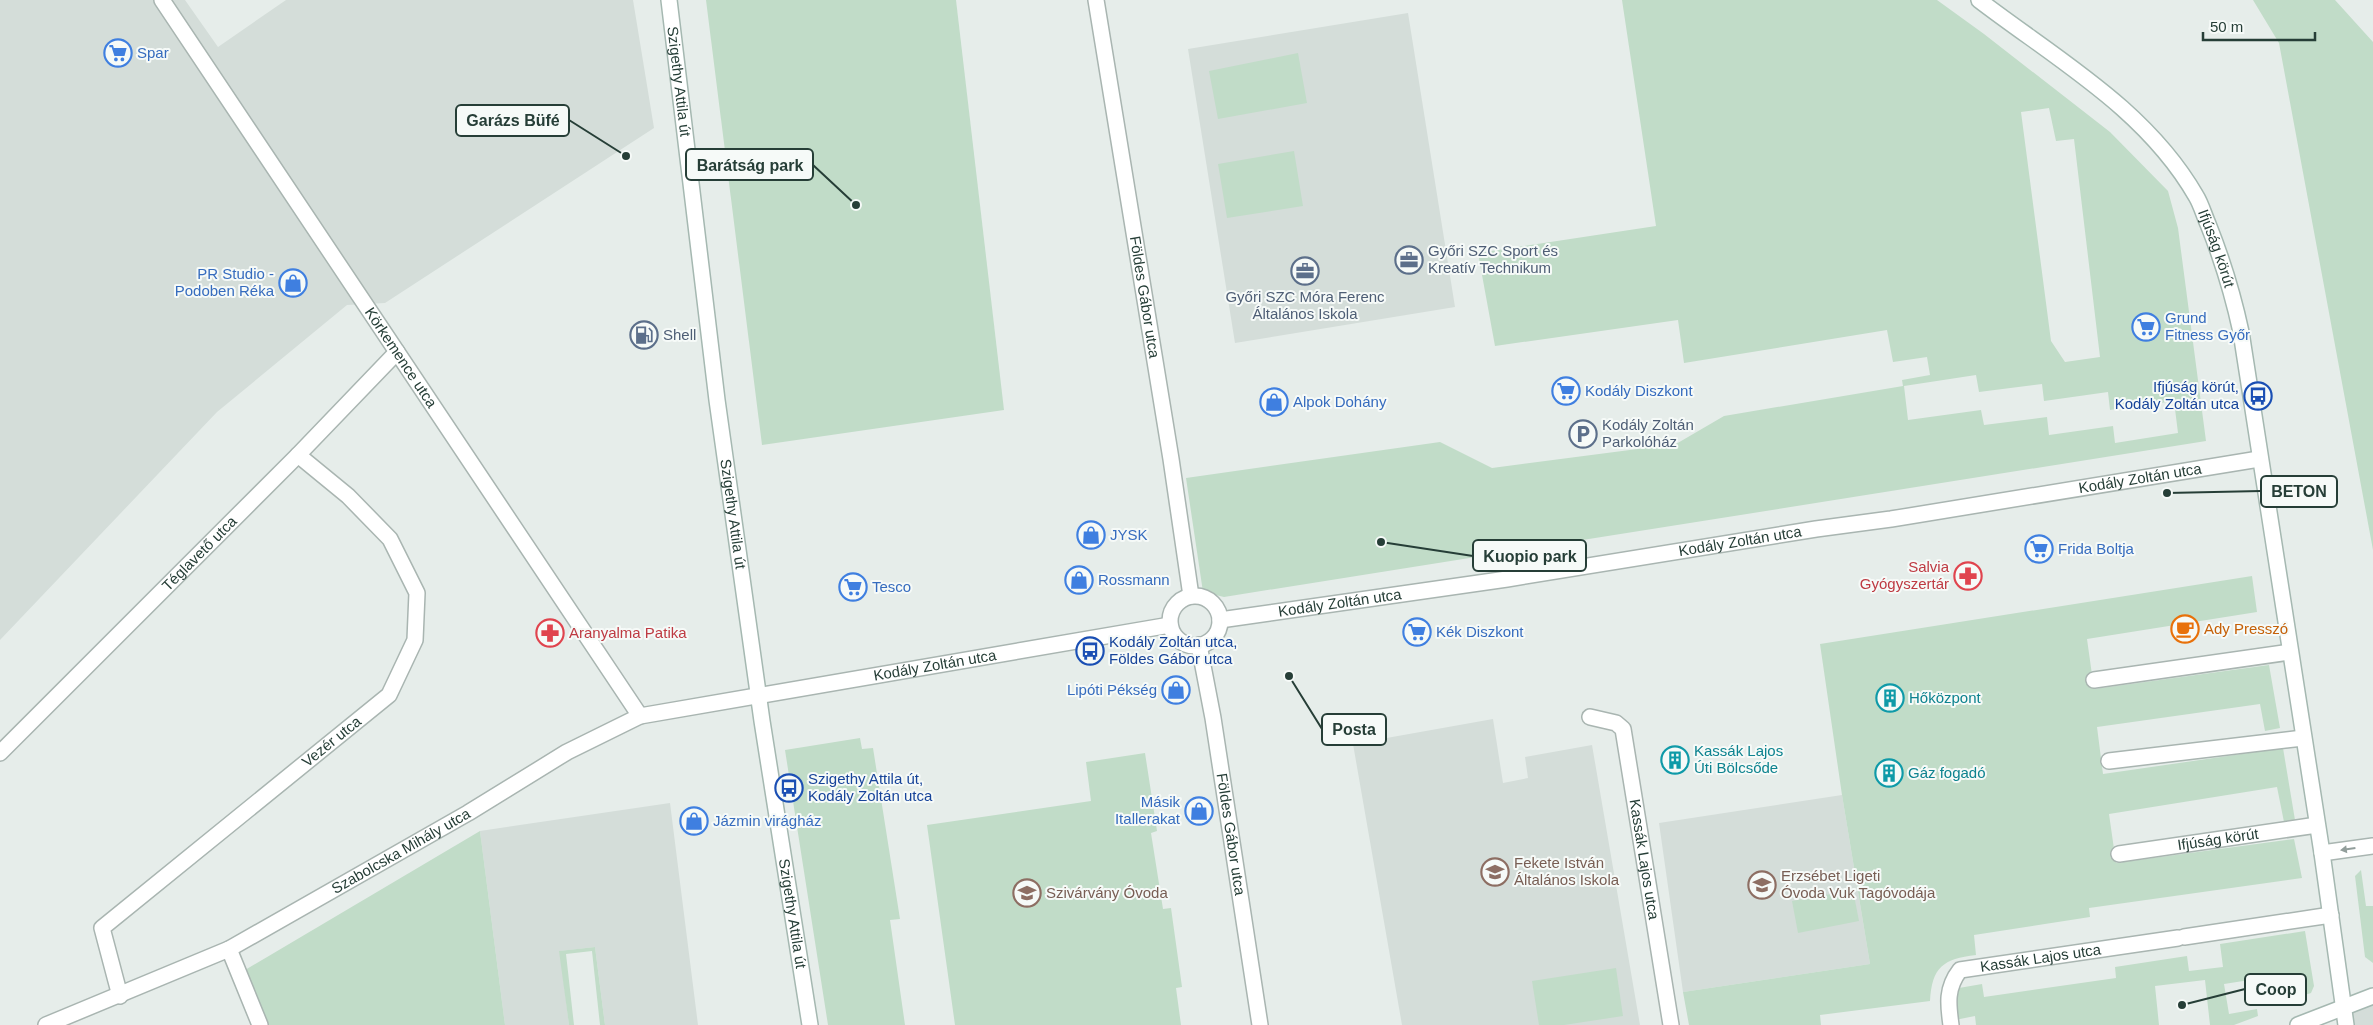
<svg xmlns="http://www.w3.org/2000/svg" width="2373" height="1025" viewBox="0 0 2373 1025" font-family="Arial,sans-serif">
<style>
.built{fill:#d4ddd9}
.green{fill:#c1dcc8;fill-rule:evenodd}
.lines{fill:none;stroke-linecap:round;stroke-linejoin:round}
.street-casing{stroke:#a9b5b1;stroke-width:18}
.secondary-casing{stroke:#a5b8b1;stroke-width:18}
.street{stroke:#fff;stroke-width:15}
.secondary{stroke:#fff;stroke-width:15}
.oneway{fill:#929e9b}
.labels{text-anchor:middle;stroke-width:4;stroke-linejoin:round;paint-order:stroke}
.shop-label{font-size:15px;fill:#366cbe;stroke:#f6faf8;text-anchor:start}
.street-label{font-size:15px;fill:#263e37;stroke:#f6faf8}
.service-label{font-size:15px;fill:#4e5e75;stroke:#f6faf8;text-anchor:start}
.transit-label{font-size:15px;fill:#164399;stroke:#f6faf8;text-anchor:start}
.health-label{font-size:15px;fill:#be3a42;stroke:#f6faf8;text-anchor:end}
.food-label{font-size:15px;fill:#c56008;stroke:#f6faf8;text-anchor:start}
.culture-label{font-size:15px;fill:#0d838f;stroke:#f6faf8;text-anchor:start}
.education-label{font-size:15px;fill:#785e54;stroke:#f6faf8;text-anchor:start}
.leader{fill:none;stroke:#263e37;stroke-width:2}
.callout-dot{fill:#263e37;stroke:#f6faf8;stroke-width:2}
.callout{fill:#f6faf8;stroke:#263e37;stroke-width:2}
.callout-label{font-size:16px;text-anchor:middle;font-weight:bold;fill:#263e37}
</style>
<rect width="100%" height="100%" fill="#e6edea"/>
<g class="built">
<polygon points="0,0 185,0 218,47 286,0 633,0 654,128 385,303 347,305 217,412 0,640"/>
<polygon points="1408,13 1455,307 1235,343 1188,49"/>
<polygon points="1493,719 1503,783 1528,778 1525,757 1592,745 1640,1025 1402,1025 1353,744"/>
<polygon points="1842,795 1870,964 1683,992 1659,823"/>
<polygon points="670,803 698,1025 605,1025 595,947 560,951 569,1025 505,1025 480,831"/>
<polygon points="2373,996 2373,1025 2346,1025 2343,1008"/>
</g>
<g class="green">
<polygon points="706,0 956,0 1004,410 762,445"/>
<path d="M1622,0h315l47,34 126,98 58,59 10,37 28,213 -982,156 -21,-5 -17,-114 254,-36 52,26 184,-24 48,-28 179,-30 -1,-6 28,-5 -3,-18 -34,5 -6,-32 -203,33 -6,-43 -183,26 -17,-93 178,-27zM2049,108l7,33 18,-2 26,218 -35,5 -14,-21 -30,-229zM1976,375l3,17 63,-8 2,17 64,-9 2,18 64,-9 4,32 -63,10 -2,-17 -64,9 -2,-18 -63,8 -3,-15 -73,10 -4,-34z"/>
<polygon points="2253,0 2335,0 2373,42 2373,550 2279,43"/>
<polygon points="1298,53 1307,103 1218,119 1209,71"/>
<polygon points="1294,151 1303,206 1227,218 1218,164"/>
<path d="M2252,576l5,36 -170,27 7,50 175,-24 11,63 -15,3 -5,-27 -163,23 6,47 180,-26 12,72 -11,2 -7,-35 -168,27 7,49 178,-24 8,39 -213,30 1,9 -116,18 2,20c-33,4 -44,12 -46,46l-110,14 1,10h-132l-6,-33 187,-28 -28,-169 -22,-151z"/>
<polygon points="860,738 862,749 873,748 900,919 890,920 905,1025 828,1025 785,750"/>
<polygon points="1145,753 1157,831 1151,833 1163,909 1171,908 1182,987 1176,988 1181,1025 955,1025 927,825 1091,801 1086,762"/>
<polygon points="480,831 505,1025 267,1025 245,970"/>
<polygon points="2361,870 2366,906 2373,906 2373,963 2365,957 2355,876"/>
<polygon points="1853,890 1859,921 1798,933 1792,901"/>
<polygon points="2305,931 2314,986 2311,993 2298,997 2294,973 2224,984 2229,1014 2257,1009 2258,1016 2234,1025 2210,1025 2205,980 2155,986 2159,1025 1976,1025 1975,1016 1955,1020 1954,1004 1959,988 1982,984 1984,997 2116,978 2115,967 2187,956 2189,971 2223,967 2220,944"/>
<polygon points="595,947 605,1025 600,1025 592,951 566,954 574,1025 569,1025 559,951"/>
<polygon points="1616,968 1623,1016 1564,1025 1539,1025 1532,981"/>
</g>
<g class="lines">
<g class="street-casing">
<g id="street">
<path id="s1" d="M162,0l478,716"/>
<path id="s2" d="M1096,0l75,459 20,137"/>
<circle cx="1195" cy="621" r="25"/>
<path id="s3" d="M1220,620l287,-41 309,-50 75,-10 368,-60"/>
<path id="s4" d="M1199,645l14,73 47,307"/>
<polyline points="2094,680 2290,652"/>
<path id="s5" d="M1590,717l26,6 7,6 48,296"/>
<path id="s6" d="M0,753l298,-298 99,-103"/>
<polyline points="2109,761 2303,738"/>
<polyline points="2322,853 2373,846"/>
<path id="s7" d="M2119,854l198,-29"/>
<polyline points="2184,937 2331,915"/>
<polyline points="229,949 260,1025"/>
<path id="s8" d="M120,996l-18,-68 287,-233 26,-55 2,-47 -27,-54 -42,-43 -50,-41"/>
<path id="s9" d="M46,1025l183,-76 239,-136 99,-61 73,-36 530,-91"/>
<path id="s10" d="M1951,1025c-3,-21 -5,-37 9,-55l218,-32"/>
</g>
</g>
<g class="secondary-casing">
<g id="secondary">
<path id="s11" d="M669,0l48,400 45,321 48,304"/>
<path id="s12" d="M1979,0c77,59 167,109 217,196 5,8 8,19 12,28 14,35 25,71 33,108l81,521 24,172"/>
<polyline points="2298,1025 2373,996"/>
</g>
</g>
<use href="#street" class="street"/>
<use href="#secondary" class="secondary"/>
</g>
<defs><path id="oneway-solid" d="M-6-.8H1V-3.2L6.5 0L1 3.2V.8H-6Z" transform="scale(1.25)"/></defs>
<use class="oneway" href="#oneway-solid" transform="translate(2348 849) rotate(172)"/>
<defs>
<g id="supermarket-ring" transform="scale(1.4375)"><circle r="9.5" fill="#f6faf8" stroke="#3f7fe0" stroke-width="1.5"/><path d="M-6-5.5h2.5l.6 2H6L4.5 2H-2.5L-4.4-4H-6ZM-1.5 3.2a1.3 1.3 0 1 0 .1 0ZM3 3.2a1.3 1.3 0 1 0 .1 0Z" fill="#3f7fe0"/></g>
<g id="office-ring" transform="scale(1.4375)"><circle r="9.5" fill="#f6faf8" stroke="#5c6f8a" stroke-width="1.5"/><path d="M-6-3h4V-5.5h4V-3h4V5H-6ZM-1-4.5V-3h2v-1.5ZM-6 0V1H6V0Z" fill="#5c6f8a"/></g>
<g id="shop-ring" transform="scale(1.4375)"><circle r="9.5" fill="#f6faf8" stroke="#3f7fe0" stroke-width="1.5"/><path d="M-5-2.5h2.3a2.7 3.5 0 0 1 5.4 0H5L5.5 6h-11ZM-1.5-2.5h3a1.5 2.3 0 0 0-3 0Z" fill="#3f7fe0"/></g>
<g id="fuel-ring" transform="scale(1.4375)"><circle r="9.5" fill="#f6faf8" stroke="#5c6f8a" stroke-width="1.5"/><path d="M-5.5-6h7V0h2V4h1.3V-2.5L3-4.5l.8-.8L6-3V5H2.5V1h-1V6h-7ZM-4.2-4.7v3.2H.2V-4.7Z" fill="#5c6f8a"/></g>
<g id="bus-ring" transform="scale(1.4375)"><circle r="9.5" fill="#f6faf8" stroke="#1a4fb4" stroke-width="1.5"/><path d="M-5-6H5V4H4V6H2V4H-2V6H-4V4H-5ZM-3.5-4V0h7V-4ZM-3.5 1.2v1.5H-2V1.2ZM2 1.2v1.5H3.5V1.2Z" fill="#1a4fb4"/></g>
<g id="parking-ring" transform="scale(1.4375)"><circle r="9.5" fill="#f6faf8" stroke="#5c6f8a" stroke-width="1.5"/><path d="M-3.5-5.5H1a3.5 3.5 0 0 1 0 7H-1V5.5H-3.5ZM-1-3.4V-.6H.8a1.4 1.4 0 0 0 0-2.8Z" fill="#5c6f8a"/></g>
<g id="pharmacy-ring" transform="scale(1.4375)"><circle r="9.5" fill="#f6faf8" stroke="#e0444e" stroke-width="1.5"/><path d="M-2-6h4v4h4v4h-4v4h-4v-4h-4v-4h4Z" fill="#e0444e"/></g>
<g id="cafe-ring" transform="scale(1.4375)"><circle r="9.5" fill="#f6faf8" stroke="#e8710a" stroke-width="1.5"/><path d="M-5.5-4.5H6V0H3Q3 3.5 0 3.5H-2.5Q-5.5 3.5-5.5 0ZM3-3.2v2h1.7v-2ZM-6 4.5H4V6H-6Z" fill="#e8710a"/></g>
<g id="building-ring" transform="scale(1.4375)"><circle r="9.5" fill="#f6faf8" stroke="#0f9aa8" stroke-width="1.5"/><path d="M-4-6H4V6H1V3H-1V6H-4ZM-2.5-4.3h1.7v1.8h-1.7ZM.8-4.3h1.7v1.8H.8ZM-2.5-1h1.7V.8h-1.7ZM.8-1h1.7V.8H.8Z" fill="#0f9aa8"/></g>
<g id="school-ring" transform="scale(1.4375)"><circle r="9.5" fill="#f6faf8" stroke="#8d6e63" stroke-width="1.5"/><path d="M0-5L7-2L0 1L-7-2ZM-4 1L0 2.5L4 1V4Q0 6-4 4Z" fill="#8d6e63"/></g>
</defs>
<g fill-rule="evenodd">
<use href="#supermarket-ring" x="118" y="53"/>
<use href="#office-ring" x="1409" y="260"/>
<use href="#office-ring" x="1305" y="271"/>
<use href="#shop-ring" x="293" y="283"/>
<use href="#supermarket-ring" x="2146" y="327"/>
<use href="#fuel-ring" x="644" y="335"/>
<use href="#supermarket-ring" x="1566" y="391"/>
<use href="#bus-ring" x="2258" y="396"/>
<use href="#shop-ring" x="1274" y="402"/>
<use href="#parking-ring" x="1583" y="434"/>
<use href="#shop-ring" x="1091" y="535"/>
<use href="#supermarket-ring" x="2039" y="549"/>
<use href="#pharmacy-ring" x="1968" y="576"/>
<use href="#shop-ring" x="1079" y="580"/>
<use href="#supermarket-ring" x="853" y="587"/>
<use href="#cafe-ring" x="2185" y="629"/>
<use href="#supermarket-ring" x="1417" y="632"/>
<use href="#pharmacy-ring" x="550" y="633"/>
<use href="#bus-ring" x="1090" y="651"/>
<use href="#shop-ring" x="1176" y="690"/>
<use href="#building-ring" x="1890" y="698"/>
<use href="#building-ring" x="1675" y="760"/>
<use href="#building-ring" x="1889" y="773"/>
<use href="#bus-ring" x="789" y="788"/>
<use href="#shop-ring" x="1199" y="811"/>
<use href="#shop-ring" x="694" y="821"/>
<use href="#school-ring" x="1495" y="872"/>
<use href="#school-ring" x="1762" y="885"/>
<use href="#school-ring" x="1027" y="893"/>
</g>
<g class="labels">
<g class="shop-label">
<text x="137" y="58">Spar</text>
<text x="274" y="279" text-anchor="end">PR Studio -<tspan x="274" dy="17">Podoben Réka</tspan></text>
<text x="2165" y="323">Grund<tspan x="2165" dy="17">Fitness Győr</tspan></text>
<text x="1585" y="396">Kodály Diszkont</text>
<text x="1293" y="407">Alpok Dohány</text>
<text x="1110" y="540">JYSK</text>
<text x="2058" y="554">Frida Boltja</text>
<text x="1098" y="585">Rossmann</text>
<text x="872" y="592">Tesco</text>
<text x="1436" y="637">Kék Diszkont</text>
<text x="1157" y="695" text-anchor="end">Lipóti Pékség</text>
<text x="1180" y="807" text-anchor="end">Másik<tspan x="1180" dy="17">Itallerakat</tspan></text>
<text x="713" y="826">Jázmin virágház</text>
</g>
<g class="street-label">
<text dy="5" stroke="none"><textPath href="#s11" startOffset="82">Szigethy Attila út</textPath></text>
<text dy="5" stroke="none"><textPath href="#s12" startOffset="351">Ifjúság körút</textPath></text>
<text dy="5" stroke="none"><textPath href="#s2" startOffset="301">Földes Gábor utca</textPath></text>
<text dy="5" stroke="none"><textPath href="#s1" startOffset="430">Körkemence utca</textPath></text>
<text dy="5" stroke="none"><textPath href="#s3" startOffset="931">Kodály Zoltán utca</textPath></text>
<text dy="5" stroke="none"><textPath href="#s11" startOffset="518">Szigethy Attila út</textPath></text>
<text dy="5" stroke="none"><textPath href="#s3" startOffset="526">Kodály Zoltán utca</textPath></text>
<text dy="5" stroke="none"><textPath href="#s6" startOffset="282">Téglavető utca</textPath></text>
<text dy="5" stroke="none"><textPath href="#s3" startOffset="121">Kodály Zoltán utca</textPath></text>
<text dy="5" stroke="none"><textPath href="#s9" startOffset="970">Kodály Zoltán utca</textPath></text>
<text dy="5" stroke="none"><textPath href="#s8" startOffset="366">Vezér utca</textPath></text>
<text dy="5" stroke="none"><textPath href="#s4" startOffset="192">Földes Gábor utca</textPath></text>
<text dy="5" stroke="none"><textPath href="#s7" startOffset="100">Ifjúság körút</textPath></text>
<text dy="5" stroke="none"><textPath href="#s9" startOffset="396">Szabolcska Mihály utca</textPath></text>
<text dy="5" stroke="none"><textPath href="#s5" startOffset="168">Kassák Lajos utca</textPath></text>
<text dy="5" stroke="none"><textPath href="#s11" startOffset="922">Szigethy Attila út</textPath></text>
<text dy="5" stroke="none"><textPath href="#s10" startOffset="139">Kassák Lajos utca</textPath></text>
</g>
<g class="service-label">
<text x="1428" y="256">Győri SZC Sport és<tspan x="1428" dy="17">Kreatív Technikum</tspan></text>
<text x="1305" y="302" text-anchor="middle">Győri SZC Móra Ferenc<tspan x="1305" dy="17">Általános Iskola</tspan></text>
<text x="663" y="340">Shell</text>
<text x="1602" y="430">Kodály Zoltán<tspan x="1602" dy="17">Parkolóház</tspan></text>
</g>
<g class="transit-label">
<text x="2239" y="392" text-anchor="end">Ifjúság körút,<tspan x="2239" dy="17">Kodály Zoltán utca</tspan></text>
<text x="1109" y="647">Kodály Zoltán utca,<tspan x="1109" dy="17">Földes Gábor utca</tspan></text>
<text x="808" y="784">Szigethy Attila út,<tspan x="808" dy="17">Kodály Zoltán utca</tspan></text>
</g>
<g class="health-label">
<text x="1949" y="572">Salvia<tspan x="1949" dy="17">Gyógyszertár</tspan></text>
<text x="569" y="638" text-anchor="start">Aranyalma Patika</text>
</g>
<g class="food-label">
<text x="2204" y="634">Ady Presszó</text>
</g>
<g class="culture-label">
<text x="1909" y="703">Hőközpont</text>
<text x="1694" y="756">Kassák Lajos<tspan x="1694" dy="17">Úti Bölcsőde</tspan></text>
<text x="1908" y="778">Gáz fogadó</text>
</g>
<g class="education-label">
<text x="1514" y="868">Fekete István<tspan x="1514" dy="17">Általános Iskola</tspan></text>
<text x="1781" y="881">Erzsébet Ligeti<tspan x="1781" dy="17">Óvoda Vuk Tagóvodája</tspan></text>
<text x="1046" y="898">Szivárvány Óvoda</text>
</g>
</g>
<path class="leader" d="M626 156L569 120M856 205L813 165M2167 493L2261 491M1381 542L1473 556M1289 676L1322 729M2182 1005L2245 989"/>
<g class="callout-dot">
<circle cx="626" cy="156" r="5"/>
<circle cx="856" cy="205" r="5"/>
<circle cx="2167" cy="493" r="5"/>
<circle cx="1381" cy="542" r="5"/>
<circle cx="1289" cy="676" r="5"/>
<circle cx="2182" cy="1005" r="5"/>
</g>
<g class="callout">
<rect x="456" y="105" width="113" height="31" rx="5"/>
<rect x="686" y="149" width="127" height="31" rx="5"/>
<rect x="2261" y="476" width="76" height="31" rx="5"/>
<rect x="1473" y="540" width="113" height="31" rx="5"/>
<rect x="1322" y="714" width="64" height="31" rx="5"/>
<rect x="2245" y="974" width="61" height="31" rx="5"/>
</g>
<g class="callout-label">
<text x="513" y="126">Garázs Büfé</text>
<text x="750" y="171">Barátság park</text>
<text x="2299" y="497">BETON</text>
<text x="1530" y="562">Kuopio park</text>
<text x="1354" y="735">Posta</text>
<text x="2276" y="995">Coop</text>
</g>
<path d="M2203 32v8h112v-8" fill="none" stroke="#263e37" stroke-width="2.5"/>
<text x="2210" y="32" font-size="15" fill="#263e37" stroke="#f6faf8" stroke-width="4" paint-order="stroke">50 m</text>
</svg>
